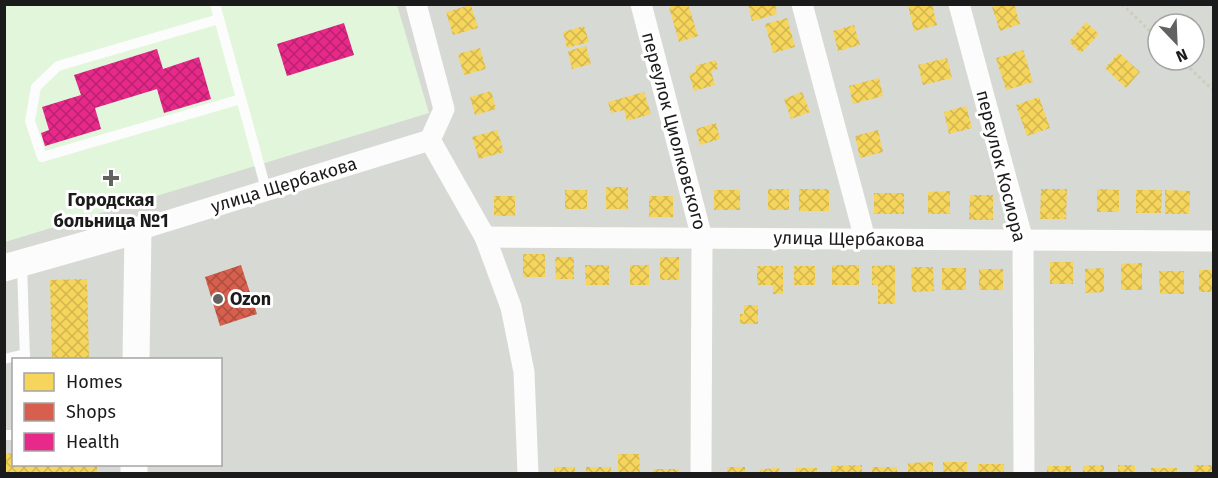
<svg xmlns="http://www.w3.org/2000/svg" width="1218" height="478" viewBox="0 0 1218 478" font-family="'Fira Sans',sans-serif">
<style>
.residential{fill:#d7d9d4;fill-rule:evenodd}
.education{fill:#e1f6db}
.homes{fill:url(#homes-cross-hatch)}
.shops{fill:url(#shops-cross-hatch)}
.health{fill:url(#health-cross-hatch)}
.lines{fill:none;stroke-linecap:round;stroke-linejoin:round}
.path{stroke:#cecdbd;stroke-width:3;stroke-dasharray:3 3;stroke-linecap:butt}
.service{stroke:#fbfcfb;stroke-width:10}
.minor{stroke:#fbfcfb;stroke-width:21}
.tertiary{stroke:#fbfcfb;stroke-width:27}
.poi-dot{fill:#626361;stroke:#fff;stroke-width:2}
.labels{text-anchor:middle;stroke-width:6;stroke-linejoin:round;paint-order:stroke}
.street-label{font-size:18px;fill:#1b1b1b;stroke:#fff}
.poi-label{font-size:18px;font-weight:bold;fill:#1b1b1b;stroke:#fff}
</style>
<defs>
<pattern id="homes-cross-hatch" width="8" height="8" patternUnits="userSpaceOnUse" patternTransform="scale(1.5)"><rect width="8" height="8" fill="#f6d55c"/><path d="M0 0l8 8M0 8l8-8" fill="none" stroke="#d2b64f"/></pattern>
<pattern id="shops-cross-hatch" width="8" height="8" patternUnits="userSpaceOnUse" patternTransform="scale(1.5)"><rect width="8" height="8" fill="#d6604d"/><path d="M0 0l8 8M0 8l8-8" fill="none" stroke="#ad4e3f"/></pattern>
<pattern id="health-cross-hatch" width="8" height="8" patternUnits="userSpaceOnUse" patternTransform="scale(1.5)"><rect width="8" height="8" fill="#e7298a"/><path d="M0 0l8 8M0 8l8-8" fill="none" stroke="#ba2270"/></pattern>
</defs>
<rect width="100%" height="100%" fill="#e6eae2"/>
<path class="residential" d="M5,5h1208v468h-1208zM1158,24h36v36h-36zM14,360h206v104h-206z"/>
<polygon class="education" points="5,5 397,5 429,113 5,242"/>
<g class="homes">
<polygon points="678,4 688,4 698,36 679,42 669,7"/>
<polygon points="748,4 775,4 777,14 752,21"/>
<polygon points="932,4 937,25 914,31 908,5"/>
<polygon points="1000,4 1014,4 1020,24 1000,31 992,7"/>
<polygon points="471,5 478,28 453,35 446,12"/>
<polygon points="787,18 795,47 773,53 765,24"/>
<polygon points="1086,22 1099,34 1081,53 1069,42"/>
<polygon points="854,25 860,45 838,51 833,31"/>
<polygon points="584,26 589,42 567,48 563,32"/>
<polygon points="586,46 591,64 572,69 568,51"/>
<polygon points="480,48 486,69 464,75 458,54"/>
<polygon points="1023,50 1033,82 1006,90 996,58"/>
<polygon points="1119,53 1140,72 1126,88 1105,68"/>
<polygon points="947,58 952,78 923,85 918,65"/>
<polygon points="716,60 718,69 711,71 715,85 694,91 689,74 696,72 695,66"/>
<polygon points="879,78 883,96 853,104 849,86"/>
<polygon points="491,91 496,109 475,115 470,97"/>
<polygon points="644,92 651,114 627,121 624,110 611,113 608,102"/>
<polygon points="802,92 810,112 791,119 784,99"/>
<polygon points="1039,97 1050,128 1027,136 1016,105"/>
<polygon points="966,106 972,128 949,134 944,112"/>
<polygon points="716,123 720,139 700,145 696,129"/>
<polygon points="497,130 504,152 479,159 472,137"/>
<polygon points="878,130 883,152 860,158 855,136"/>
<rect x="606" y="187" width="22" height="22"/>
<rect x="768" y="189" width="21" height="21"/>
<rect x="799" y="189" width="30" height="22"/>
<polygon points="1041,189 1067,189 1066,219 1040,219"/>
<polygon points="1097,189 1119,190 1119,212 1097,212"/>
<rect x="565" y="190" width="22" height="19"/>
<rect x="714" y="190" width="26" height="20"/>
<polygon points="1136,190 1162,190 1161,213 1136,213"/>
<polygon points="1165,190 1190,191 1189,214 1165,214"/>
<polygon points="950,191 950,214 928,214 928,192"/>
<rect x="874" y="193" width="30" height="21"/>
<polygon points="970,195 993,195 993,220 969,220"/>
<rect x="494" y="196" width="21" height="20"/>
<rect x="649" y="196" width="24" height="21"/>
<rect x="523" y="254" width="22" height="23"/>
<polygon points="555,257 574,257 574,279 556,279"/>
<rect x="660" y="257" width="19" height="23"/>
<rect x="1050" y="262" width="23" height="22"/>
<polygon points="1142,263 1142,290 1121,290 1121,264"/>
<polygon points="585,265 609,265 609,285 586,285"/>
<rect x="630" y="265" width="19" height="20"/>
<rect x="832" y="265" width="27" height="20"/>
<polygon points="895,265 895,304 878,304 878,285 872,285 872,266"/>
<polygon points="757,266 783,266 783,294 773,294 773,285 757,285"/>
<rect x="794" y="266" width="21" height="19"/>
<polygon points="911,267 933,267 934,291 912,292"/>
<rect x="942" y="268" width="24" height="22"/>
<polygon points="1104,268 1104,292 1085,293 1085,269"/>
<rect x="979" y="269" width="24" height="21"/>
<rect x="1199" y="270" width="15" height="22"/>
<polygon points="1159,271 1184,271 1184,294 1160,294"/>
<polygon points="87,279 89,360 52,360 50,280"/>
<polygon points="744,305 758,305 758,324 740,324 740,314 744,314"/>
<polygon points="14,453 14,464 97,464 97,474 4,474 4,454"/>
<polygon points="618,454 639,454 640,474 618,474"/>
<polygon points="933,462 933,474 908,474 908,463"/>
<rect x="943" y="462" width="24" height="12"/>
<rect x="978" y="464" width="26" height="10"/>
<polygon points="862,465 862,474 831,474 831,466"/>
<polygon points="1104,465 1104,474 1083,474 1083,466"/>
<rect x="1118" y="465" width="17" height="9"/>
<rect x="1194" y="465" width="20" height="9"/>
<rect x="1047" y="466" width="24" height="8"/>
<rect x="554" y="467" width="21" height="7"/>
<rect x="586" y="467" width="25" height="7"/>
<rect x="727" y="467" width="18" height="7"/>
<rect x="872" y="467" width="25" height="7"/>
<polygon points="779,468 779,474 760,474 760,469"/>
<rect x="796" y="468" width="21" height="6"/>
<rect x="1151" y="468" width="26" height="6"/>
<rect x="653" y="469" width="26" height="5"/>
</g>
<polygon class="shops" points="241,265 257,314 220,326 205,277"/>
<g class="health">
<polygon points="344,23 354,55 287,76 277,44"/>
<polygon points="157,49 163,69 199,57 211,99 164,113 157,89 95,108 101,129 45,146 41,133 49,130 42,107 81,95 74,75"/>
</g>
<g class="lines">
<g class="path">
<polyline points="1122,4 1158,39"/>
<polyline points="1181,60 1214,91"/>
</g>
<g class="service">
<polyline points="215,4 266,189"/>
<polyline points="219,19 58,66 36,87 30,121 42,157 241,99"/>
<polyline points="22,264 25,360"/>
<polyline points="4,359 25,354"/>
<polyline points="4,435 14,435"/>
</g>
<g class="minor">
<polyline points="416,4 444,109 430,140 485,237 511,307 524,372 528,474"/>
<polyline points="641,4 702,238 701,474"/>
<polyline points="802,4 865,239"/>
<polyline points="959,4 1023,241 1024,474"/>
<polyline points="138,230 430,140"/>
<polyline points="485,237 1214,241"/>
</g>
<g class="tertiary">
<polyline points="4,268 138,230 136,360"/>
<polyline points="134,474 134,464"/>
</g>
</g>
<g class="poi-dot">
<path d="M108 169h6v6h6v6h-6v6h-6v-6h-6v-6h6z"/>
<circle cx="218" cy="299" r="6"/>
</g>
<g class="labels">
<g class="street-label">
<text transform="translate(674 131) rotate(75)" y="6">переулок Циолковского</text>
<text transform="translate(1001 166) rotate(76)" y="6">переулок Косиора</text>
<text transform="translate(284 185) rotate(-17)" y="6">улица Щербакова</text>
<text transform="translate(849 239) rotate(1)" y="6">улица Щербакова</text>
</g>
<g class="poi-label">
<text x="111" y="206">Городская<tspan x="111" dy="21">больница №1</tspan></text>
<text x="230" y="305" text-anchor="start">Ozon</text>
</g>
</g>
<rect width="1218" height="478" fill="none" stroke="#1b1b1b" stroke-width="12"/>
<rect x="12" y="358" width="210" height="108" fill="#ffffff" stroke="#a4a4a4" stroke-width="1.5"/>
<rect x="24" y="373" width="30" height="18" fill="#f6d55c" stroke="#a4a4a4" stroke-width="1.5"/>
<text x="66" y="388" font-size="18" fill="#1b1b1b">Homes</text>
<rect x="24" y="403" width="30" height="18" fill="#d6604d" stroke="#a4a4a4" stroke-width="1.5"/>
<text x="66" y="418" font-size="18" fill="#1b1b1b">Shops</text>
<rect x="24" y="433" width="30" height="18" fill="#e7298a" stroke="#a4a4a4" stroke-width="1.5"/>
<text x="66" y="448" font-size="18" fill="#1b1b1b">Health</text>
<g transform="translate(1176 42) rotate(157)"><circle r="28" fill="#ffffff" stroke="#a4a4a4" stroke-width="1.5"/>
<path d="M0-4.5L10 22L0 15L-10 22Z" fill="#626361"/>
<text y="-9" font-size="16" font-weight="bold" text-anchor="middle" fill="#1b1b1b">N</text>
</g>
</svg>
